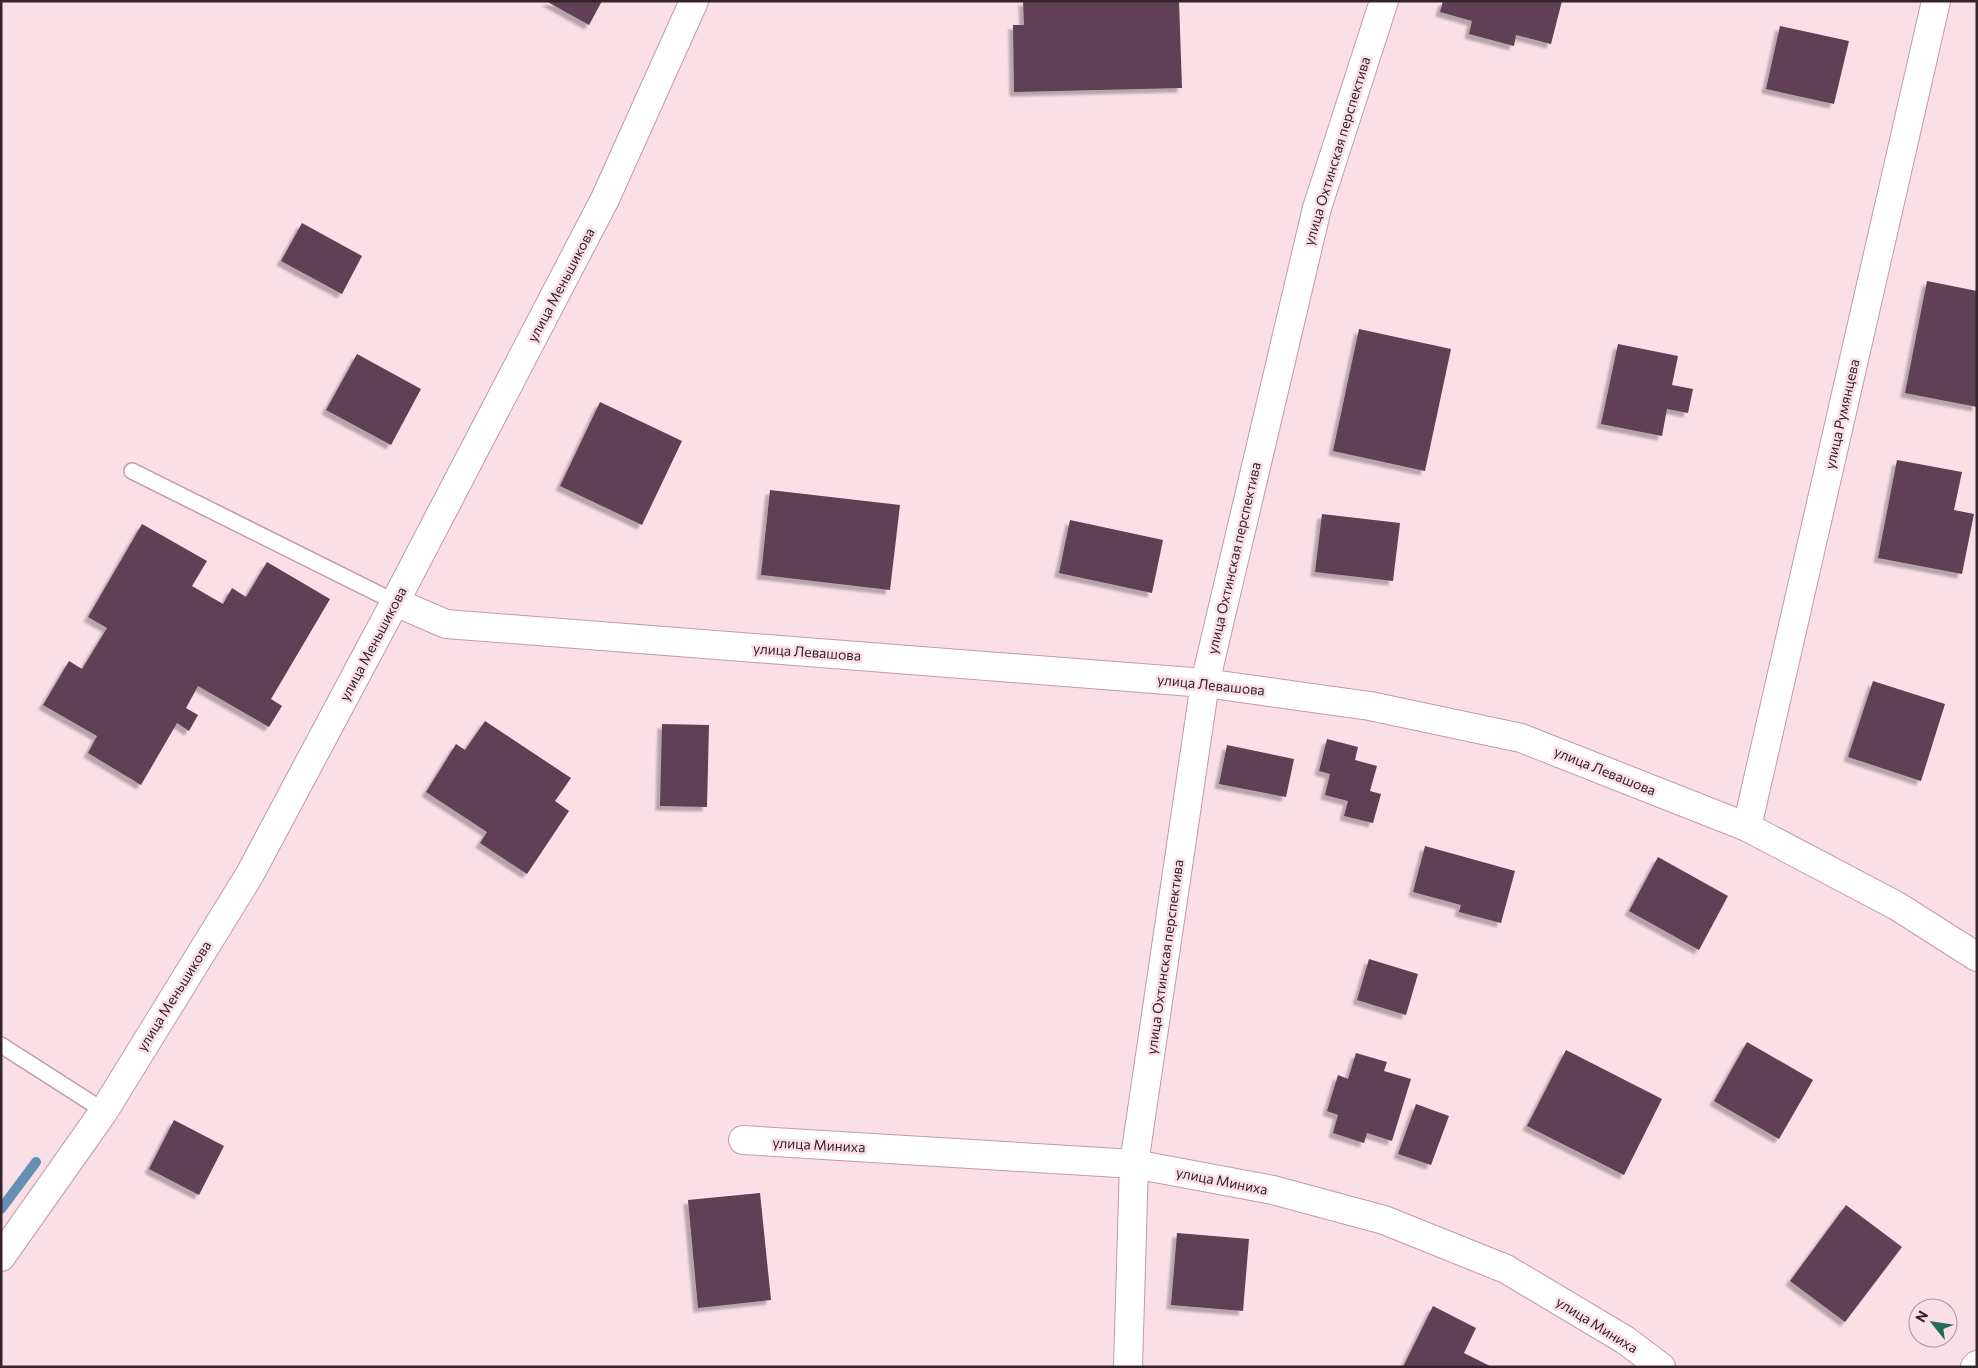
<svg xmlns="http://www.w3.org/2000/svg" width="1978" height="1368" viewBox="0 0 1978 1368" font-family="Commissioner,sans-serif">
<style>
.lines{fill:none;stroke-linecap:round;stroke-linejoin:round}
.stream{stroke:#6690b2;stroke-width:10}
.building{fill:#5e4054;filter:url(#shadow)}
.service-casing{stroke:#c39aa6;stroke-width:18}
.minor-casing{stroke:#c39aa6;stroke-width:30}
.service{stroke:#fff;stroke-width:15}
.minor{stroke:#fff;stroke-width:28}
.labels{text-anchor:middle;stroke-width:5;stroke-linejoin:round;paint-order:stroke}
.street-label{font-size:14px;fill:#342429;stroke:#fadfe7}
</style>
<defs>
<filter id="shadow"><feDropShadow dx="-4.5" dy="4.5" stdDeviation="1" flood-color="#0004"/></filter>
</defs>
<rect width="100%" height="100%" fill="#fadfe7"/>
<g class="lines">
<polyline class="stream" points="1,1209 36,1162"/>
</g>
<g class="building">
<polygon points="546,1 602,1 589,25"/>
<polygon points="1023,1 1179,1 1182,88 1014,92 1013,25 1024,25"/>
<polygon points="1443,1 1562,1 1551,44 1516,35 1514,46 1469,34 1472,21 1440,12"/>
<polygon points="1780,26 1849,41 1834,104 1766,89"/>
<polygon points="302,223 362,256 342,294 281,261"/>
<polygon points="1927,281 1977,291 1977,407 1905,393"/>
<polygon points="1359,329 1451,349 1425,471 1333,451"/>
<polygon points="1618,344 1678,356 1672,385 1693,389 1688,413 1667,409 1662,436 1601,424"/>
<polygon points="357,354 421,389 391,445 326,410"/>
<polygon points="600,402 682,441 642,525 560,486"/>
<polygon points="1897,460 1962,472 1954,510 1974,514 1962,574 1878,558"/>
<polygon points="770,490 900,505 890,590 761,575"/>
<polygon points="1322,514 1400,523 1393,581 1315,572"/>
<polygon points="1070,520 1163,540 1152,593 1059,573"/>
<polygon points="142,524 207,561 192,586 223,604 232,588 246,597 267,562 330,599 271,699 282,706 269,727 198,686 186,708 198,715 189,731 177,723 141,785 88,753 97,736 43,705 69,661 82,669 107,628 88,617"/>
<polygon points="1873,681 1945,704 1921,781 1848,757"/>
<polygon points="485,721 571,778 555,801 569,811 527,874 480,843 487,832 426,792 456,744 465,750"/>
<polygon points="662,724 709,725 707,807 660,806"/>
<polygon points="1327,739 1358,747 1355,760 1377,766 1370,791 1381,794 1373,823 1344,816 1348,801 1325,795 1330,774 1319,771"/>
<polygon points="1227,745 1294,759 1286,797 1219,784"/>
<polygon points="1425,846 1515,871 1501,923 1459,912 1461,905 1413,892"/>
<polygon points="1658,857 1728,896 1699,950 1629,911"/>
<polygon points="1369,959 1418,974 1406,1015 1357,1000"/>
<polygon points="1747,1042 1813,1080 1779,1139 1714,1101"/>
<polygon points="1566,1050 1662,1099 1624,1175 1527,1126"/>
<polygon points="1356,1053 1387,1062 1384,1071 1411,1079 1392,1141 1367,1133 1364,1143 1333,1133 1338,1115 1327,1111 1338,1075 1348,1079"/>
<polygon points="1416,1104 1449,1116 1431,1165 1398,1154"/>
<polygon points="174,1120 224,1146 199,1195 149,1169"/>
<polygon points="760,1193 771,1300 698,1308 688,1200"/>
<polygon points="1846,1205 1902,1247 1845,1322 1790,1281"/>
<polygon points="1177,1233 1249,1239 1243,1311 1171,1305"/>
<polygon points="1433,1306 1476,1328 1464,1353 1492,1367 1403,1367"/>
</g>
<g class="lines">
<g class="service-casing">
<g id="service">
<polyline points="132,471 395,602"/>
<polyline points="1,1045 104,1111"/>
</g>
</g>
<g class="minor-casing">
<g id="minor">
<polyline points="395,602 446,624 1205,683 1370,706 1521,738 1747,827 1897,906 1977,957"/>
<polyline points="1747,827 1936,1"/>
<polyline points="743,1140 1134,1164 1273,1190 1384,1220 1506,1269 1625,1340 1661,1367"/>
<polyline points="1,1257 104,1111 250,874 395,602 605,199 694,1"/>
<polyline points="1128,1367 1134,1164 1205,683 1317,208 1384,1"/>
<polyline points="1975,1367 1977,1365"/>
</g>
</g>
<use href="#service" class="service"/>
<use href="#minor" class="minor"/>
</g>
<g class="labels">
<g class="street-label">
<text transform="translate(1337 151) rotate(-73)" y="5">улица Охтинская перспектива</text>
<text transform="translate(561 285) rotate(-62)" y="5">улица Меньшикова</text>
<text transform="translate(1842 414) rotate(-77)" y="5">улица Румянцева</text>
<text transform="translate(1234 558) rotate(-77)" y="5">улица Охтинская перспектива</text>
<text transform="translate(373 644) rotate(-62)" y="5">улица Меньшикова</text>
<text transform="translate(807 652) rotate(4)" y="5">улица Левашова</text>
<text transform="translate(1211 685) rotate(6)" y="5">улица Левашова</text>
<text transform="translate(1605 771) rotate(22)" y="5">улица Левашова</text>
<text transform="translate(1165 957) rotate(-82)" y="5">улица Охтинская перспектива</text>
<text transform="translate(174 996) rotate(-58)" y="5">улица Меньшикова</text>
<text transform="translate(819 1145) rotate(3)" y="5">улица Миниха</text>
<text transform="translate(1222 1181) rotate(11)" y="5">улица Миниха</text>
<text transform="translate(1597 1325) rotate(32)" y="5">улица Миниха</text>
</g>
</g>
<rect width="1978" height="1368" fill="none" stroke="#342429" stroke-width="5"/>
<g transform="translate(1933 1323) rotate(300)"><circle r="24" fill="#fadfe7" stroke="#ab949b"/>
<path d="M0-4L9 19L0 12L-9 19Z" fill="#23695c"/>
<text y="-8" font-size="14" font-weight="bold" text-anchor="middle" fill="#342429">N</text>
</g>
</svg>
